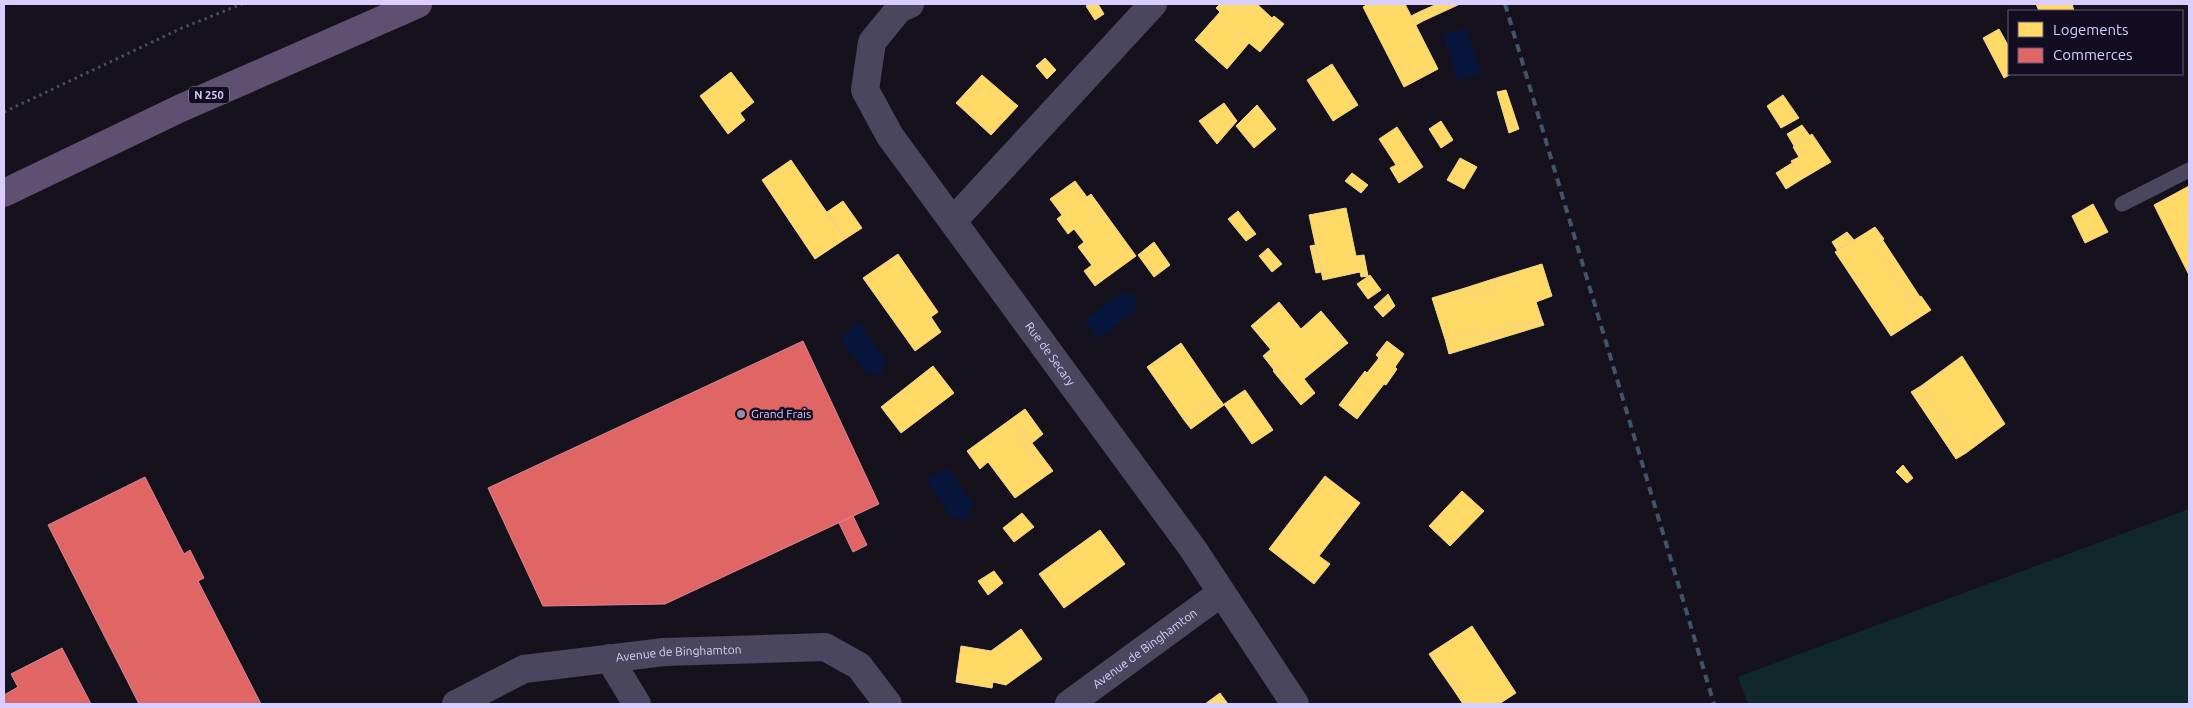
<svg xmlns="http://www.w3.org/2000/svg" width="2193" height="708" viewBox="0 0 2193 708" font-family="Ubuntu,sans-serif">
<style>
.green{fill:#10272b}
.water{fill:#08163e}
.homes{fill:#ffd966;stroke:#f4d694}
.shops{fill:#e06666;stroke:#de8594}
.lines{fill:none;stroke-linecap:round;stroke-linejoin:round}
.path{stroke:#454f5e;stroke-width:3;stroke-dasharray:2.5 4;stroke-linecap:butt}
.lane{stroke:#4a465e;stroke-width:15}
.street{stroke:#4a465e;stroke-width:28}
.primary{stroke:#5f4f70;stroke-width:28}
.rail{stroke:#435368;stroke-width:4;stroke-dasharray:8 6;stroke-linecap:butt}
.poi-dot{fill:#948cb0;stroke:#130d22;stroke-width:2}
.labels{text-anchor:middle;stroke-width:5;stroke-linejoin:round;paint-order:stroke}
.shield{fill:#130d22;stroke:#9e94bd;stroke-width:1}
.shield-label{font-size:11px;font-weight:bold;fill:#d9ceff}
.street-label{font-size:12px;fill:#d9ceff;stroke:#130d22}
.poi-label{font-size:12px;fill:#d9ceff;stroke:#130d22;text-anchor:start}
</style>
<rect width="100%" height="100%" fill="#15121d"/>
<polygon class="green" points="2189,509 2189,704 1748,704 1738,677"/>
<g class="water">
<polygon points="1466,28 1481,73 1458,81 1443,35"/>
<polygon points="1122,292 1126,294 1134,294 1137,300 1134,306 1137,310 1098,339 1084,320"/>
<polygon points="859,323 887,362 883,364 885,369 880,376 872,373 868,375 840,337"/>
<polygon points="947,467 974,506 969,509 969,519 964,520 958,517 953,520 927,480"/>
</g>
<g class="homes">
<polygon points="1091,4 1098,4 1104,14 1095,20 1086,6"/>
<polygon points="1220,4 1257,4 1272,18 1274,16 1284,24 1260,52 1249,43 1227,69 1195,40 1220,12 1216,8"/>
<polygon points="1368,4 1405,4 1438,69 1404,87 1363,7"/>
<polygon points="1437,4 1460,4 1423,21 1419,12"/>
<polygon points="2036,4 2072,4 2074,11 2039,11"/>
<polygon points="1419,12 1423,21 1416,25 1411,16"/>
<polygon points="1999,29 2009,47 2009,74 2011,74 2004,78 1983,38"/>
<polygon points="1045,58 1056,70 1047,79 1036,66"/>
<polygon points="1332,64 1358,105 1333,121 1307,80"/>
<polygon points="731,72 754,102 740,113 745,120 728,134 700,96"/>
<polygon points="982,75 1018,106 991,135 956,103"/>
<polygon points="1506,90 1519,129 1509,133 1497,92"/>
<polygon points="1783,95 1799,118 1781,128 1767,106"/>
<polygon points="1224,103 1237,121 1217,144 1199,121"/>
<polygon points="1257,105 1276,129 1254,148 1236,126"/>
<polygon points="1441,121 1453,140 1441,148 1429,129"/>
<polygon points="1802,125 1810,136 1794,146 1787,134"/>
<polygon points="1397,127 1423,167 1399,183 1390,168 1396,165 1379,139"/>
<polygon points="1812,134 1831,162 1802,179 1791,161 1799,157 1793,147"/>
<polygon points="1460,158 1477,167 1464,189 1447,180"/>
<polygon points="791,160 845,239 815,259 762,180"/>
<polygon points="1792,163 1802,179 1786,189 1776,173"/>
<polygon points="1352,173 1368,185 1361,193 1345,181"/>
<polygon points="1075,181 1087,197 1091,194 1136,256 1103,280 1078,247 1084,242 1074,229 1068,234 1057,219 1062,215 1050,199"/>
<polygon points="2189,186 2189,275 2154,205"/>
<polygon points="843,201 862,228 845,239 827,212"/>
<polygon points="2093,204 2108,232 2085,243 2072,216"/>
<polygon points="1346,208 1356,256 1364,255 1368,276 1361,277 1360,272 1323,280 1309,215"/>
<polygon points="1238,211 1256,234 1246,241 1228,219"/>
<polygon points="1875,227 1884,239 1874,245 1912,303 1921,296 1931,310 1891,336 1835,252"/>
<polygon points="1847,232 1854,240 1837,250 1832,242"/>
<polygon points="1882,239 1920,297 1912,303 1874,245"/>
<polygon points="1154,242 1170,265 1154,277 1138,255"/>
<polygon points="1315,245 1321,272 1316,273 1310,246"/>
<polygon points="1268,248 1282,264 1272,272 1259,256"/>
<polygon points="898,254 938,312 931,317 941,332 915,351 863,278"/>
<polygon points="1542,264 1552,296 1536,302 1542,320 1515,328 1514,324 1503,327 1505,331 1480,338 1478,329 1445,339 1432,298 1465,288 1468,297 1496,287 1493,279"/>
<polygon points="1092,265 1103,280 1095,286 1084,271"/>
<polygon points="1370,275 1381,290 1368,299 1357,284"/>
<polygon points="1493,279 1496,287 1468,297 1465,288"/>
<polygon points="1388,294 1395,306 1383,317 1374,307"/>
<polygon points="1279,302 1301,329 1321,311 1348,343 1304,379 1315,393 1301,405 1273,371 1282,363 1251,326"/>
<polygon points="1542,320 1544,325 1449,354 1445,339 1478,329 1480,338 1505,331 1503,327 1514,324 1515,328"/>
<polygon points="1387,341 1404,354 1395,367 1397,369 1386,385 1384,384 1357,419 1339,405 1365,371 1367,373 1379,358 1376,355"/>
<polygon points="1181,343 1218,397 1184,420 1147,367"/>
<polygon points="1271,349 1282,363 1274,370 1263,356"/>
<polygon points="1962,356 2005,424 1966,453 1921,386"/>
<polygon points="933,366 954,393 901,433 881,407"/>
<polygon points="1921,386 1966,453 1956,459 1911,392"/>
<polygon points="1245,390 1273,430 1252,444 1224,404"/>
<polygon points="1218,397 1224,405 1191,429 1184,420"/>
<polygon points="1025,409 1043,434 1032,443 1022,430 1017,433 1047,475 1015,498 988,462 980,469 967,451"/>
<polygon points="1022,430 1053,471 1047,475 1017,433"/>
<polygon points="1903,465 1913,478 1907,483 1896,472"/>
<polygon points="1325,476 1360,503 1319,556 1330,564 1314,584 1269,549"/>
<polygon points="1462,491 1484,511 1450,546 1429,526"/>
<polygon points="1022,513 1034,527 1014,542 1003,528"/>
<polygon points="1100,530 1125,564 1064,608 1039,574"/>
<polygon points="994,571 1003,583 988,595 978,581"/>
<polygon points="1472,626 1516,693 1499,704 1463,704 1453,689 1458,687 1445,666 1439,669 1429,654"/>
<polygon points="1021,629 1042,659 1006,685 993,682 992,688 956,682 961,646 991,651"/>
<polygon points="1445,666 1458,687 1453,689 1439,669"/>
<polygon points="1220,693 1228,704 1205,704"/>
</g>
<g class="shops">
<polygon points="803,341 879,504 665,604 543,606 488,488"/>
<polygon points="145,477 184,554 190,550 204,578 198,581 261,704 139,704 48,525"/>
<polygon points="853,516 867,545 853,552 839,523"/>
<polygon points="62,648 91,704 4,704 4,695 18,687 11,674"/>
</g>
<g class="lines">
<polyline class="path" points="4,112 182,28 242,4"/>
<polyline class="lane" points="2122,204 2189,170"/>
<g class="street">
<path id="s1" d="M910,4l-11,5 -27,33 -7,48 25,46 303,413 102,155"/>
<polyline points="953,221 1153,4"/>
<polyline points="609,658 637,704"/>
<path id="s2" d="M456,704l68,-35 140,-17 161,-5 34,19 29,38"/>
<path id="s3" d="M1069,704l152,-111"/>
</g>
<polyline class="primary" points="4,193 181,108 418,4"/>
<polyline class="rail" points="1505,4 1714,704"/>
</g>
<circle class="poi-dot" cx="741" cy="414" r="5"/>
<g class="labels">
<rect class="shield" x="189" y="86.5" width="40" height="17" rx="4"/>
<g class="shield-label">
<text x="209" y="99">N 250</text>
</g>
<g class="street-label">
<text dy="4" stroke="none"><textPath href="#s1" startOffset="426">Rue de Secary</textPath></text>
<text dy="4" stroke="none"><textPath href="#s3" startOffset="94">Avenue de Binghamton</textPath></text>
<text dy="4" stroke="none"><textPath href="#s2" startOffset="232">Avenue de Binghamton</textPath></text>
</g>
<g class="poi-label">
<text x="751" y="418">Grand Frais</text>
</g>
</g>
<rect width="2193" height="708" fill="none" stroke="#d9ceff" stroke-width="10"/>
<rect x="2008" y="10" width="175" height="65" fill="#130d22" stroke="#625a7a"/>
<rect x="2018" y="22" width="25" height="15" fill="#ffd966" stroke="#625a7a"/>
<text x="2053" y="35" font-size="15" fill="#d9ceff">Logements</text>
<rect x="2018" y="48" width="25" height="15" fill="#e06666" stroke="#625a7a"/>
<text x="2053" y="60" font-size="15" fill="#d9ceff">Commerces</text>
</svg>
